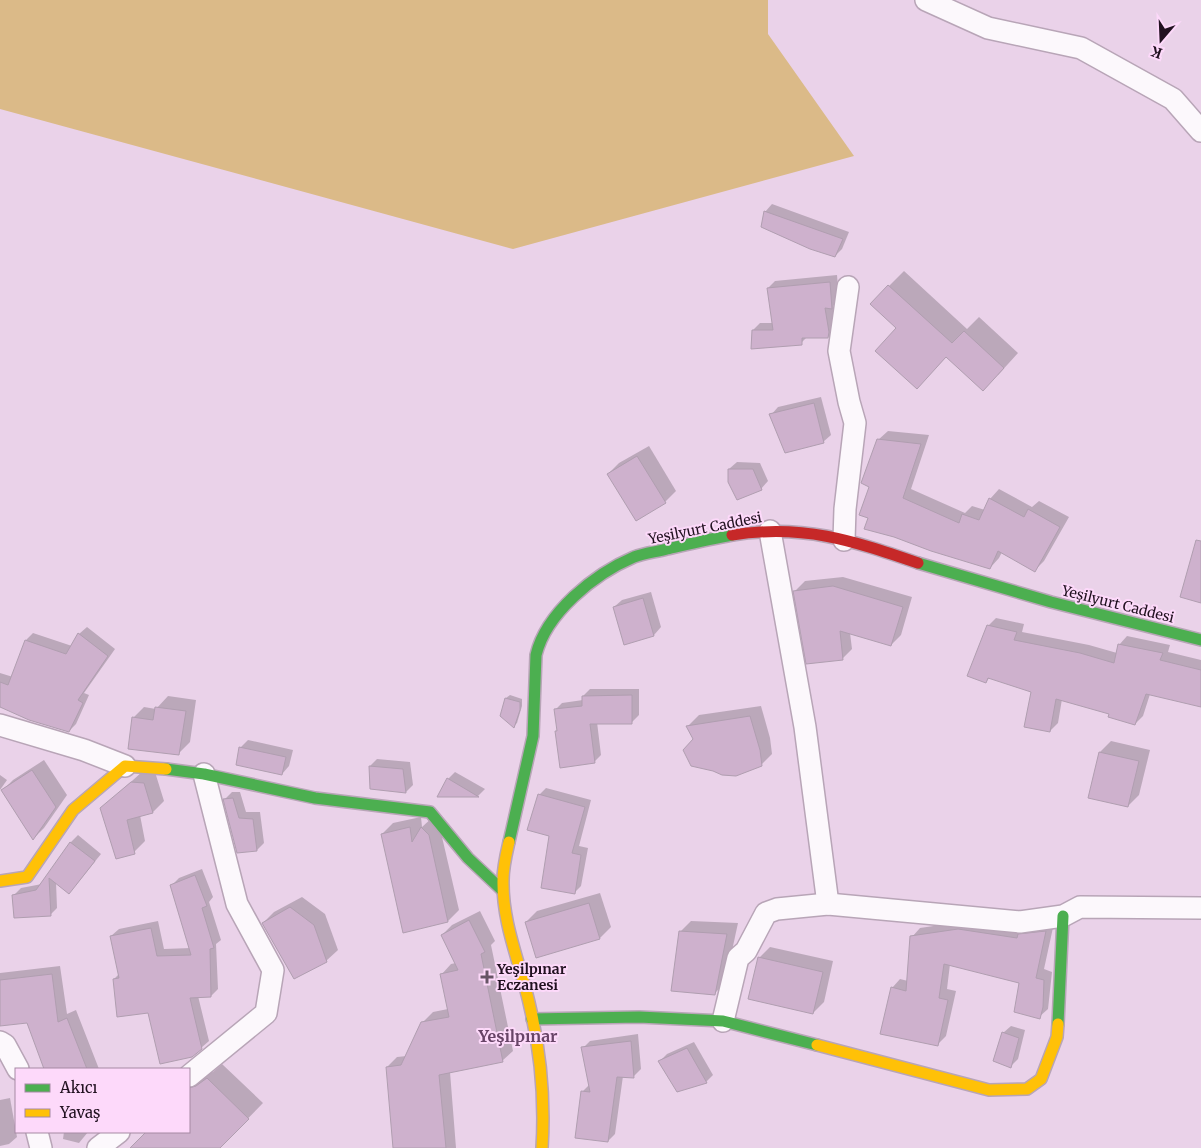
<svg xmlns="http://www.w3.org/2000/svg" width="1201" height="1148" viewBox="0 0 1201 1148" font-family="Merriweather,serif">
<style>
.green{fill:#dbba88}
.shadow{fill:#0003}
.building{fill:#ceb1cd;stroke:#b09eb0}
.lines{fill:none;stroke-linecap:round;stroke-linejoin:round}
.street-casing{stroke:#b8a5b7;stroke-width:24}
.fast-casing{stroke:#b8a5b7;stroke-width:14}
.slow-casing{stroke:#b8a5b7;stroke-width:14}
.jam-casing{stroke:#b8a5b7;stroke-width:14}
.street{stroke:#fcf8fc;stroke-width:21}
.fast{stroke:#4caf50;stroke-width:11}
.slow{stroke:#ffc107;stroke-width:11}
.jam{stroke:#c62828;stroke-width:11}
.poi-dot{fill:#675566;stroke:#fdd9fa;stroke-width:2}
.labels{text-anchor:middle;stroke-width:4;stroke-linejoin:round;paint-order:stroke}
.street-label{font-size:14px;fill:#211120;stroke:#fdd9fa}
.poi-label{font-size:14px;font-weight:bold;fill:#211120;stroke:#fdd9fa;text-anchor:start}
.quarter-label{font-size:16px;font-weight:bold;fill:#684467;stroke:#fdd9fa}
</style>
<rect width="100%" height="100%" fill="#ead2e9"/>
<polygon class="green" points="0,0 768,0 768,34 854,156 513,249 0,109"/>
<g class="shadow">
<polygon points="772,204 849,232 842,249 835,256 765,212"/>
<polygon points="904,271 967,329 979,317 1018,353 998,375 947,356 917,387 898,328 872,303"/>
<polygon points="837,275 839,300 833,306 836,324 835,330 828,337 807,337 801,343 753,330 760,323 773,323 768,288 775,281"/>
<polygon points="821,397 831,435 823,442 771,415 778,407"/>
<polygon points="888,431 929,435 911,489 965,513 972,506 985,510 990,499 999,489 1032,507 1039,501 1069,517 1044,561 1035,570 1002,552 999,558 990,568 870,518 871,486 878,440"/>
<polygon points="649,446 676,491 665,502 636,520 608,474 619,463"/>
<polygon points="737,462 760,463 768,481 761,489 729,469"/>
<polygon points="843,577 912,597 901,635 891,645 850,633 852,649 842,659 795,591 805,581"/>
<polygon points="651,592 661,627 654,635 625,643 614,607 622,600"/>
<polygon points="996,618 1024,624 1022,632 1089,645 1117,653 1119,645 1127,636 1170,645 1168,652 1201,660 1201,706 1150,694 1143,716 1135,724 1110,713 1062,699 1058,723 1050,731 1032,691 990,677 986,682 988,626"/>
<polygon points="87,627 115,649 84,693 89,695 76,724 69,731 0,707 0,673 13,677 26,640 33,633 72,646 79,634"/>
<polygon points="590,689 639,689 639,715 632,722 597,722 601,755 594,762 556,731 558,730 556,709 562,703 583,700 583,696"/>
<polygon points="510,695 522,699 522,706 517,723 514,726 501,715 506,698"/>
<polygon points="168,696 196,700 190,742 179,753 133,718 144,707 156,709"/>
<polygon points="761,706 770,738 772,754 761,765 695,740 688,726 699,715"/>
<polygon points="248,740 293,750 289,766 282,774 240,748"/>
<polygon points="1111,741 1150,750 1139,795 1128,806 1100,752"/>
<polygon points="377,759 410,762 413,785 406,792 371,788 370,766"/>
<polygon points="44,760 67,795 44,828 34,838 2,791 13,780"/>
<polygon points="143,771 155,772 164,801 153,812 140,815 145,841 134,852 102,808"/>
<polygon points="455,772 485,789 478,796 439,796 448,779"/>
<polygon points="0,775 7,780 0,790"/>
<polygon points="546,788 591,800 579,846 588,848 581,886 574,893 550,836 539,795"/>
<polygon points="232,792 240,792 246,812 260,812 264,843 257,850 238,852 225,799"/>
<polygon points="421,817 422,827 433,817 439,824 459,910 448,921 382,834 393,823"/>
<polygon points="78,835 101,854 76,885 56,882 57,908 50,915 14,895 21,888 42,884 71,842"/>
<polygon points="202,869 213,897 209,902 221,940 216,944 218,989 211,996 198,996 209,1041 201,1048 149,1012 114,979 119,974 111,936 119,929 158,921 164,949 191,948 172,885 179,878"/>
<polygon points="600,893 611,927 600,938 526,922 537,911"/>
<polygon points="302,897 325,914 338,950 326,961 263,923 274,912"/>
<polygon points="480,911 495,941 491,945 513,1051 502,1061 450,1072 456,1148 395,1148 387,1067 397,1057 407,1056 422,1023 433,1012 448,1009 441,975 451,964 456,963 442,935 452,925"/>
<polygon points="691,921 738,923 725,983 714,994 680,932"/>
<polygon points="967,921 1054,923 1044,969 1052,972 1048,1009 1039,1017 1020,983 950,964 947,989 956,991 946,1036 937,1045 892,988 900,979 908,981 912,937 920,928"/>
<polygon points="770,947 833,961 824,1002 813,1013 759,958"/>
<polygon points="60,966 67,1014 76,1010 99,1069 60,1069 53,1055 28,1022 0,1025 0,973"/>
<polygon points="1011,1026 1025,1030 1018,1059 1011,1066 1003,1033"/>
<polygon points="638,1034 641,1069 633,1077 623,1076 615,1134 608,1141 583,1091 590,1084 583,1048 590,1041"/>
<polygon points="694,1042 713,1075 706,1082 660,1061 667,1054"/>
<polygon points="222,1064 263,1103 219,1148 132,1148 147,1132 189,1132 189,1090 205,1074 213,1072"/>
<polygon points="10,1098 17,1137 9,1144 0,1146 0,1100"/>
<polygon points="64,1132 88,1132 79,1143 63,1139"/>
</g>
<g class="building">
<polygon points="764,211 843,239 835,257 810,249 761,227"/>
<polygon points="830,282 832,309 825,308 829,332 828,338 802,338 802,345 751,349 752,330 773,330 767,288"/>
<polygon points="888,285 952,343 964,331 1004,368 983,391 946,357 917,389 875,351 896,328 870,304"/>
<polygon points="814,403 824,443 785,453 769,414"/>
<polygon points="877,439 921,444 903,498 959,523 962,514 979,520 989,498 1024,517 1028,509 1060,527 1035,572 998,551 990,569 931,551 894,537 864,529 868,518 859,515 869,487 861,483"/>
<polygon points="637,456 666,503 636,521 607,474"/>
<polygon points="728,469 753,469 762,490 737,500 728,482"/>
<polygon points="1196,540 1201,541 1201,603 1180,597"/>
<polygon points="833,586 903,607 891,646 840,631 843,660 806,664 793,591"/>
<polygon points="643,598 654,636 624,645 613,607"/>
<polygon points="987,625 1017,632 1014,640 1080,653 1114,663 1118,644 1163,653 1160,660 1201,670 1201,707 1146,694 1135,725 1108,717 1109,714 1056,699 1050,732 1024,727 1031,692 988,678 986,683 967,676"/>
<polygon points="78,633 108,656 78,700 83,703 69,732 29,720 0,707 0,682 8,685 25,640 66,654"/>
<polygon points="632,695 632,724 590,724 595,763 560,768 555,731 557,731 554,709 582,706 582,696"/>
<polygon points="505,698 520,702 520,710 514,728 500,716"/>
<polygon points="155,707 186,711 179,755 128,749 132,717 153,720"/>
<polygon points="750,716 760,750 762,766 736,776 722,775 713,771 691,766 683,750 693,739 686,726"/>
<polygon points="239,747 286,757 282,775 236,765"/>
<polygon points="1099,752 1139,761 1128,807 1088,798"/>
<polygon points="369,766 403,769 406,793 370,789"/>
<polygon points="32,770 56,807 33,840 1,790"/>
<polygon points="447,778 479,797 437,797"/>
<polygon points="131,782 144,783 153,813 127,820 135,854 116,859 100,808"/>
<polygon points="538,794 585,807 572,853 581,855 575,894 541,888 549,836 527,830"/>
<polygon points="233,798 239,818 253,819 257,851 237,853 223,799"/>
<polygon points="410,827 412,842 421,827 429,835 448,922 403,933 381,834"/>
<polygon points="70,842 95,861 69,894 49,878 51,916 14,918 12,895 36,890"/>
<polygon points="195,875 207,906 202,908 214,948 210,949 211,997 190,998 202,1049 192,1057 160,1064 148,1013 117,1017 113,979 119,978 110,936 151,928 157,956 191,955 170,885"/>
<polygon points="589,903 600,939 536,958 525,922"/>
<polygon points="290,907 314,925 327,962 294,979 262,923"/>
<polygon points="469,920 485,952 481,954 503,1062 439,1075 446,1148 393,1148 386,1067 401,1065 421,1022 449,1017 440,974 458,970 441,935"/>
<polygon points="958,929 1017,938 1018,934 1046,931 1036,978 1044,980 1043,1007 1040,1019 1014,1012 1019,983 944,964 939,998 948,1000 938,1046 880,1034 891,987 906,991 910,936"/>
<polygon points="679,931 727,934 715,995 671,991"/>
<polygon points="758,957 823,972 813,1014 748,999"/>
<polygon points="52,974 58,1022 67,1018 87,1069 44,1069 27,1023 0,1026 0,980"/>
<polygon points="1002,1032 1019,1038 1011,1068 993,1061"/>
<polygon points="631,1041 634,1078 617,1077 608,1142 575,1138 581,1091 590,1092 581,1047"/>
<polygon points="687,1048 707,1083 677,1092 658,1061"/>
<polygon points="207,1078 249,1119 220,1148 130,1148 146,1132 189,1132 189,1088 196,1086"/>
</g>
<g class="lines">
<g class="street-casing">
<g id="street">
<polyline points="926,0 988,28 1081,48 1173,99 1201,131"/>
<polyline points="770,531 805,727 828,904"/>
<polyline points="844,540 845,509 855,423 849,402 839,351 848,287"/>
<polyline points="0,725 84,750 125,766"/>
<polyline points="723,1021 738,958 746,951 766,913 777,909 828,904 1020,922 1063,916 1080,907 1201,908"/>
<polyline points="0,1042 5,1045 18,1069"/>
<polyline points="189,1076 266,1013 273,970 237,904 204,774"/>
<polyline points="37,1132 41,1148"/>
<polyline points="98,1148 119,1132"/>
</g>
</g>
<g class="fast-casing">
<g id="fast">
<polyline points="918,563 1051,602 1201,640"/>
<polyline points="166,769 204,774 315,798 430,812 468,858 502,890"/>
<path d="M509,842l24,-106 3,-81c10,-42 58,-81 98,-98 11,-4 22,-5 33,-8 22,-5 43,-10 65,-14"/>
<polyline points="532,1019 639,1017 723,1021 817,1045"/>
<polyline points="1058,1024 1063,916"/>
</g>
</g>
<g class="slow-casing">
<g id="slow">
<path d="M509,842c-3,13 -6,25 -6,38 -1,44 18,85 27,127 11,47 15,93 12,141"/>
<polyline points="0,881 27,877 73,810 125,766 166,769"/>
<polyline points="817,1045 989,1090 1027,1089 1041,1079 1057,1037 1058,1024"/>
</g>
</g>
<g class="jam-casing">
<path id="jam" d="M732,535c71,-11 119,5 186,28"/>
</g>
<use href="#street" class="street"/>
<use href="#fast" class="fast"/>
<use href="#slow" class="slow"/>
<use href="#jam" class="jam"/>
</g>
<path class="poi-dot" d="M484.5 969.5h5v5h5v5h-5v5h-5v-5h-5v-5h5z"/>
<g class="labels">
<g class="street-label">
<text transform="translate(705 528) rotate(-11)" y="5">Yeşilyurt Caddesi</text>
<text transform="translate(1118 604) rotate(14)" y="5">Yeşilyurt Caddesi</text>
</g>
<g class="poi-label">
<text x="497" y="974">Yeşilpınar<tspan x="497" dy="16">Eczanesi</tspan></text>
</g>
<g class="quarter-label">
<text x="518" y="1042">Yeşilpınar</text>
</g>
</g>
<rect x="15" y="1068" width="175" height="65" fill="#fdd9fa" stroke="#a589a3"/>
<rect x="25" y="1084" width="25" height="8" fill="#4caf50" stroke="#a589a3"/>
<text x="60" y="1093" font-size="15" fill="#211120">Akıcı</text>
<rect x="25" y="1109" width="25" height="8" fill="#ffc107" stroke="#a589a3"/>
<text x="60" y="1118" font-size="15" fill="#211120">Yavaş</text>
<g transform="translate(1161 40) rotate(199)" stroke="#fdd9fa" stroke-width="4" paint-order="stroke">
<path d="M0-4L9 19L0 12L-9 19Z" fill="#211120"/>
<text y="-8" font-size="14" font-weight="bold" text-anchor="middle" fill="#211120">K</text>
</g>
</svg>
